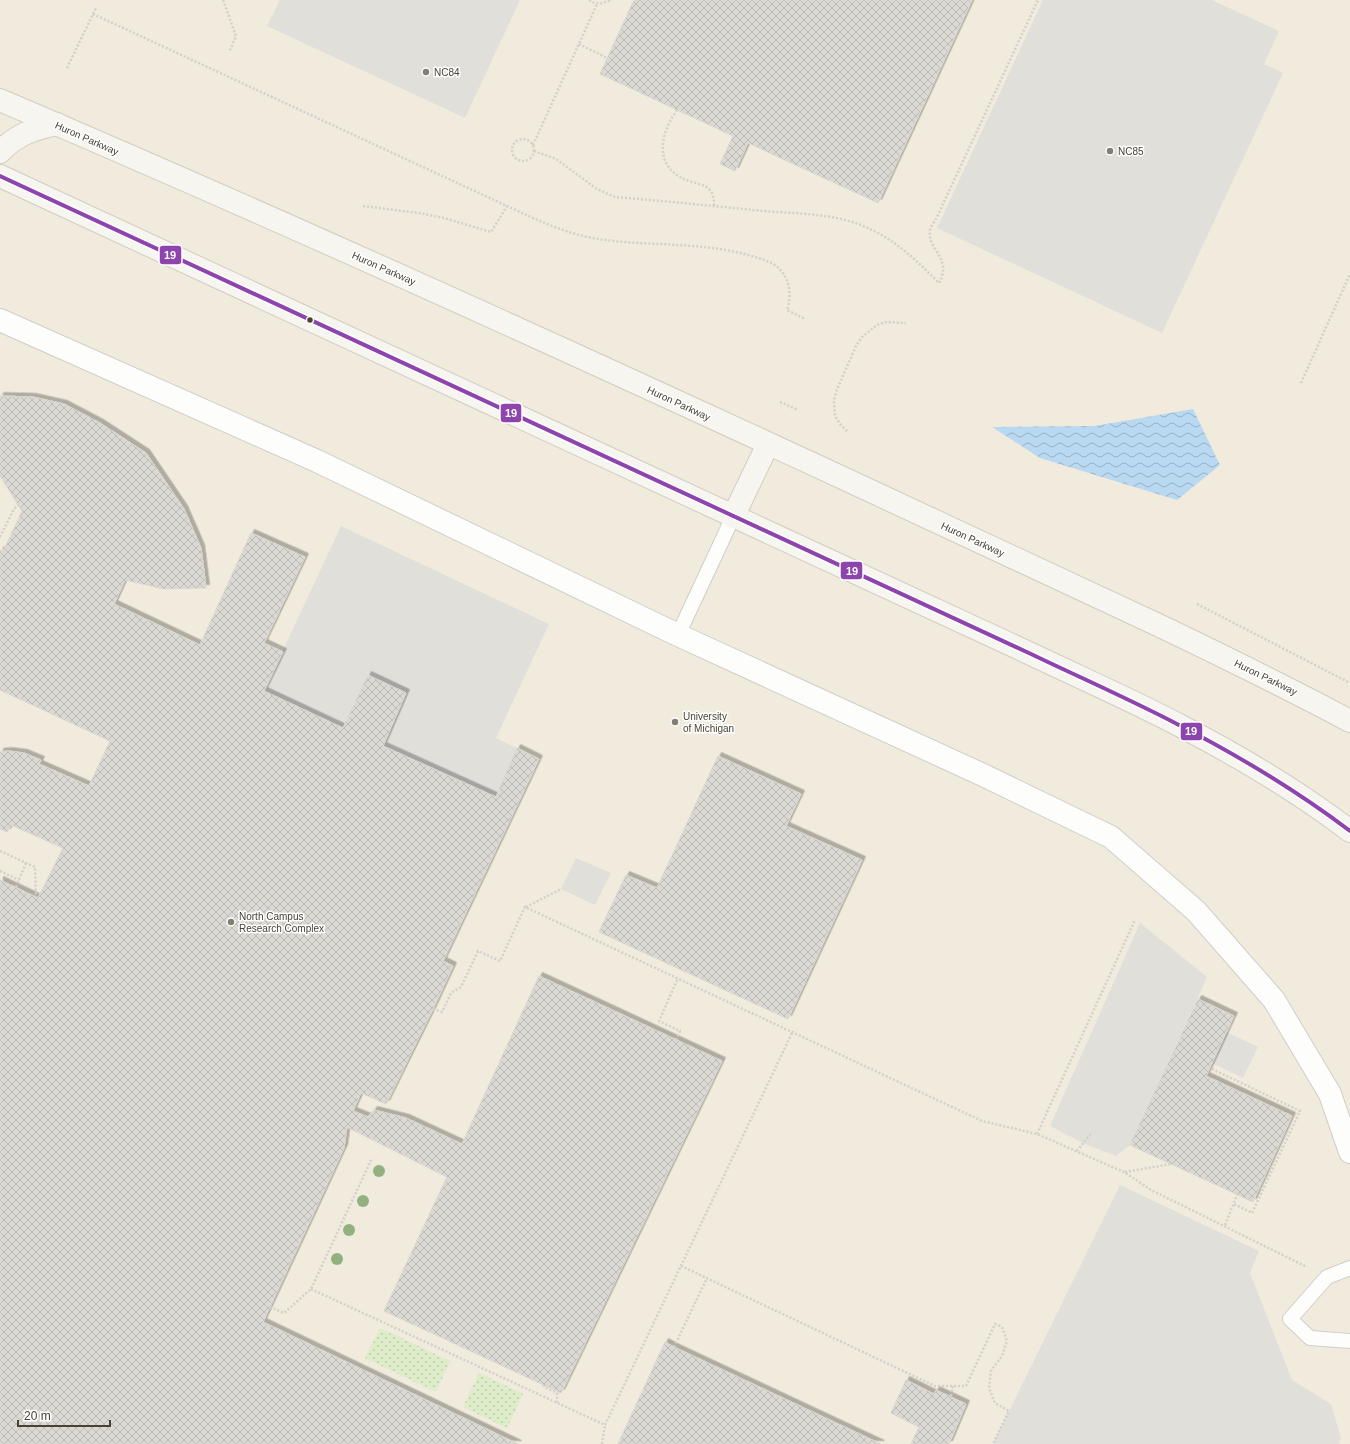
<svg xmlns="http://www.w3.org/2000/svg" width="1350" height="1444" viewBox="0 0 1350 1444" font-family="Arial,sans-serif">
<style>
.education{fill:#f0ebdd}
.grass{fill:url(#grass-dots)}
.parking{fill:#e1dfda}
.water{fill:url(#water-waves)}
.building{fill:url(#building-cross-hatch);stroke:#dad7d0;filter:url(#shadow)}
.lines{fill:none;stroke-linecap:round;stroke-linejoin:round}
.lane-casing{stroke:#d0cec8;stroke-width:16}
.street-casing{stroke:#d0cec8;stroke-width:24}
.secondary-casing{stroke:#d2cdc1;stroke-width:24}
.path{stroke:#d2d0ca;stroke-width:2.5;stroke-dasharray:2 2;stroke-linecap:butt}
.lane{stroke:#fdfdfc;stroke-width:14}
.street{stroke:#fdfdfc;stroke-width:22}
.secondary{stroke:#f7f5ef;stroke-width:22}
.bus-1-casing{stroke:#fff;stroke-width:7}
.bus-1{stroke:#8e44ad;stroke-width:4}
.tree{fill:#92b17f}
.poi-dot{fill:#847f75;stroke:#fff;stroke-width:1.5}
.bus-dot{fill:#484236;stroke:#fff;stroke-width:1.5}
.labels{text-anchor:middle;stroke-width:3;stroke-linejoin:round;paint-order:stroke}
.poi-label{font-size:10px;fill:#484236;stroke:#fff;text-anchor:start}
.street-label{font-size:10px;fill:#484236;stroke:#fff}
.line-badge{stroke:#fff;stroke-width:1.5}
.badge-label{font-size:11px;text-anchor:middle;font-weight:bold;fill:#fff}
</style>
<defs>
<pattern id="grass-dots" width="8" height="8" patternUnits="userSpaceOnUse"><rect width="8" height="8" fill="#deedc9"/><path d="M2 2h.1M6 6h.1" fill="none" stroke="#c0ccad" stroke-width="1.8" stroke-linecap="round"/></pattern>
<pattern id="water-waves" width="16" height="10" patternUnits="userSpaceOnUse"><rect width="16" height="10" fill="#b9d8f1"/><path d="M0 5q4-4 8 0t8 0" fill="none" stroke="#98b1c4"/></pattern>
<pattern id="building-cross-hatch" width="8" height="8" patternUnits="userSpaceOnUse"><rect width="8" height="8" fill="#dbd9d3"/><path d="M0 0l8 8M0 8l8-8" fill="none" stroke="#bdbbb6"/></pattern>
<filter id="shadow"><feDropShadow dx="3.5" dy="-3.5" stdDeviation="0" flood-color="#0004"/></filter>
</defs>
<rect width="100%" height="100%" fill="#f2f0eb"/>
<rect class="education" x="0" y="0" width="1350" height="1444"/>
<g class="grass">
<polygon points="380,1328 450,1361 436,1392 365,1358"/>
<polygon points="479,1373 523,1394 507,1428 463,1407"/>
</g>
<g class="parking">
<polygon points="280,0 520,0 465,118 267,26"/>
<polygon points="1043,0 1212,0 1279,31 1264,64 1283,73 1162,333 937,228"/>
<polygon points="341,526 549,624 496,738 517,748 496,797 383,746 406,693 368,675 343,728 264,691"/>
<polygon points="576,858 611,873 595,905 561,889"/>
<polygon points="1140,923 1207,977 1130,1145 1116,1156 1083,1143 1050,1126"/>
<polygon points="1226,1032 1258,1047 1243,1078 1212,1063"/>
<polygon points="1120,1185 1259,1251 1250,1273 1292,1380 1331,1404 1341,1438 1338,1444 993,1444"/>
</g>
<polygon class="water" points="1193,409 1220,465 1177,500 1040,458 992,427 1095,426"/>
<g class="building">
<polygon points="634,0 972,0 878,203 748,143 735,171 720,164 733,136 600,74"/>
<polygon points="0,396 33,397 64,404 100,423 146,453 184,509 201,548 206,588 164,589 125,580 114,604 200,645 251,533 305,557 264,643 283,652 264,691 343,728 368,675 406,693 383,746 496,797 517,748 539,759 443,961 453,966 433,1009 386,1104 361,1093 353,1111 368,1117 374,1110 406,1118 462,1144 539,976 722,1061 561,1393 384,1311 447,1177 347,1127 344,1148 263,1322 518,1444 0,1444 0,880 38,898 63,848 11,825 7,832 0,829 0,752 8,751 24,753 41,760 39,764 89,786 110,741 0,690 0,550 3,552 22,511 0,476"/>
<polygon points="718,756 801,794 786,826 862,860 788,1019 599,932 626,875 657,888"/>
<polygon points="1198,999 1234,1016 1206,1076 1292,1116 1253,1202 1130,1145"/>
<polygon points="665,1342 674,1347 881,1444 618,1444"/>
<polygon points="906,1380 934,1394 936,1390 966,1404 949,1444 911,1444 919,1427 891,1413"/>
</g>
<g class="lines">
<g class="lane-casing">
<g id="lane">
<polyline points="678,635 733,517"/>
<polyline points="1350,1268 1327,1277 1290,1319 1310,1338 1350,1341"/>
</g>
</g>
<g class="street-casing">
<polyline id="street" points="0,320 317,461 678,635 983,775 1111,837 1196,911 1274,1000 1330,1094 1350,1152"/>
</g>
<g class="secondary-casing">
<g id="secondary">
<path d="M0,100c284,121 565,249 845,379 104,49 208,96 311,145 65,31 130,63 194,97"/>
<path d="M0,152c17,-18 34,-23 57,-28"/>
<path d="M0,176l1031,478c48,23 98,45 146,70 60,31 119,66 173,107"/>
<polyline points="733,517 768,444"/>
</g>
</g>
<g class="path">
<polyline points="223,0 236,36 230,50"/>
<path d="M589,0c7,5 14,4 21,0"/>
<path d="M93,14l414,192c28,13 55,26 85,32 52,9 106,3 156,17 10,3 20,5 28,11 14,10 16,30 11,44l18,9"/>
<polyline points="579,44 607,58"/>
<polyline points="67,68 96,8"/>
<path d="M677,110c-17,24 -24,56 9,70 7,3 18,4 23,9 5,4 5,11 5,17"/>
<circle cx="523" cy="150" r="11"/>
<polyline points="533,145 597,4"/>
<path d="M534,151l22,8 41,30 18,8c49,4 99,9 148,14 36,3 75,2 107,18 27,12 49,34 69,54 14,-25 -12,-33 -9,-53 1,-4 4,-8 6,-11l102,-219"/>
<polyline points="363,206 419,213 444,218 491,232 507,206"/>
<polyline points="1301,383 1350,274"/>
<polyline points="780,402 798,410"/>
<polyline points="847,431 840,424 835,416 834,401 836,392 856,346 862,337 877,325 886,322 906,323"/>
<polyline points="0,537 14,509 19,505"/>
<polyline points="1197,604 1350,683"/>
<polyline points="0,851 35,867 36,897"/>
<polyline points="0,871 19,880"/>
<polyline points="16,887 26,863"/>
<polyline points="526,907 561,889"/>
<polyline points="433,1009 442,1012 451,993 461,987 478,951 500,961 525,907 982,1121 1037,1134 1124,1172 1151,1190 1307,1267"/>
<polyline points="676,1040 680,1031 659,1021 678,978"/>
<polyline points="1212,1069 1300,1111 1252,1213 1234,1204"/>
<polyline points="1037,1134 1135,920"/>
<polyline points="1077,1151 1092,1132"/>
<polyline points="1125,1172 1171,1164"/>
<polyline points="1225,1225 1237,1195"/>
<polyline points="681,1266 935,1386 966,1386 995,1324 1002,1327 1007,1341 1002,1356 991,1371 989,1388 995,1403 1009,1411 993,1444"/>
<polyline points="311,1289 605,1425 793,1031"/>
<polyline points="270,1307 284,1313 311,1289 372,1158"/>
<polyline points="674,1347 707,1278"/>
<polyline points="544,1385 544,1387 557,1393 557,1403"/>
<polyline points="951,1396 953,1386"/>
<polyline points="602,1444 605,1425"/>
</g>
<use href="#lane" class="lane"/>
<use href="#street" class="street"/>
<use href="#secondary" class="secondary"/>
<g class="bus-1-casing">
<path id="bus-1" d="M0,176l1031,478c48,23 98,45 146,70 60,31 119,66 173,107"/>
</g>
<use href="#bus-1" class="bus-1"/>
</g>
<g class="tree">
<circle cx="379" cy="1171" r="6"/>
<circle cx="363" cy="1201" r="6"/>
<circle cx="349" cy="1230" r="6"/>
<circle cx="337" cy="1259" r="6"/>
</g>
<g class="poi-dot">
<circle cx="426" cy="72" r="4"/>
<circle cx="1110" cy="151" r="4"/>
<circle cx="675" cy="722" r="4"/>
<circle cx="231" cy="922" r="4"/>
</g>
<circle class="bus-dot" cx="310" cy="320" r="3.5"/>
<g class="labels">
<g class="poi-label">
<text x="434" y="76">NC84</text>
<text x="1118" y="155">NC85</text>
<text x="683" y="720">University<tspan x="683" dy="12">of Michigan</tspan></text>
<text x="239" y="920">North Campus<tspan x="239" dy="12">Research Complex</tspan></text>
</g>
<g class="street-label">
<text transform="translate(87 138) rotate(24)" y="4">Huron Parkway</text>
<text transform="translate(384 268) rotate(24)" y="4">Huron Parkway</text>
<text transform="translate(679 403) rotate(25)" y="4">Huron Parkway</text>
<text transform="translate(973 539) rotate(25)" y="4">Huron Parkway</text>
<text transform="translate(1266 677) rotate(26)" y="4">Huron Parkway</text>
</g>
</g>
<g class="line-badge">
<rect x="159" y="245" width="23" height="20" rx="4" fill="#8e44ad"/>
<rect x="500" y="403" width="22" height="20" rx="4" fill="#8e44ad"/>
<rect x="840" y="561" width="23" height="19" rx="4" fill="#8e44ad"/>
<rect x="1180" y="722" width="23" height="19" rx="4" fill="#8e44ad"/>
</g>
<g class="badge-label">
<text x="170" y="259">19</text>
<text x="511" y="417">19</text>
<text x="852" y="575">19</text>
<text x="1191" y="735">19</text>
</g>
<path d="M18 1420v6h92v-6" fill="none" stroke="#484236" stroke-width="2"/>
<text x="24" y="1420" font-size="12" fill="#484236" stroke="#ffffff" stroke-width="3" paint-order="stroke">20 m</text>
</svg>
